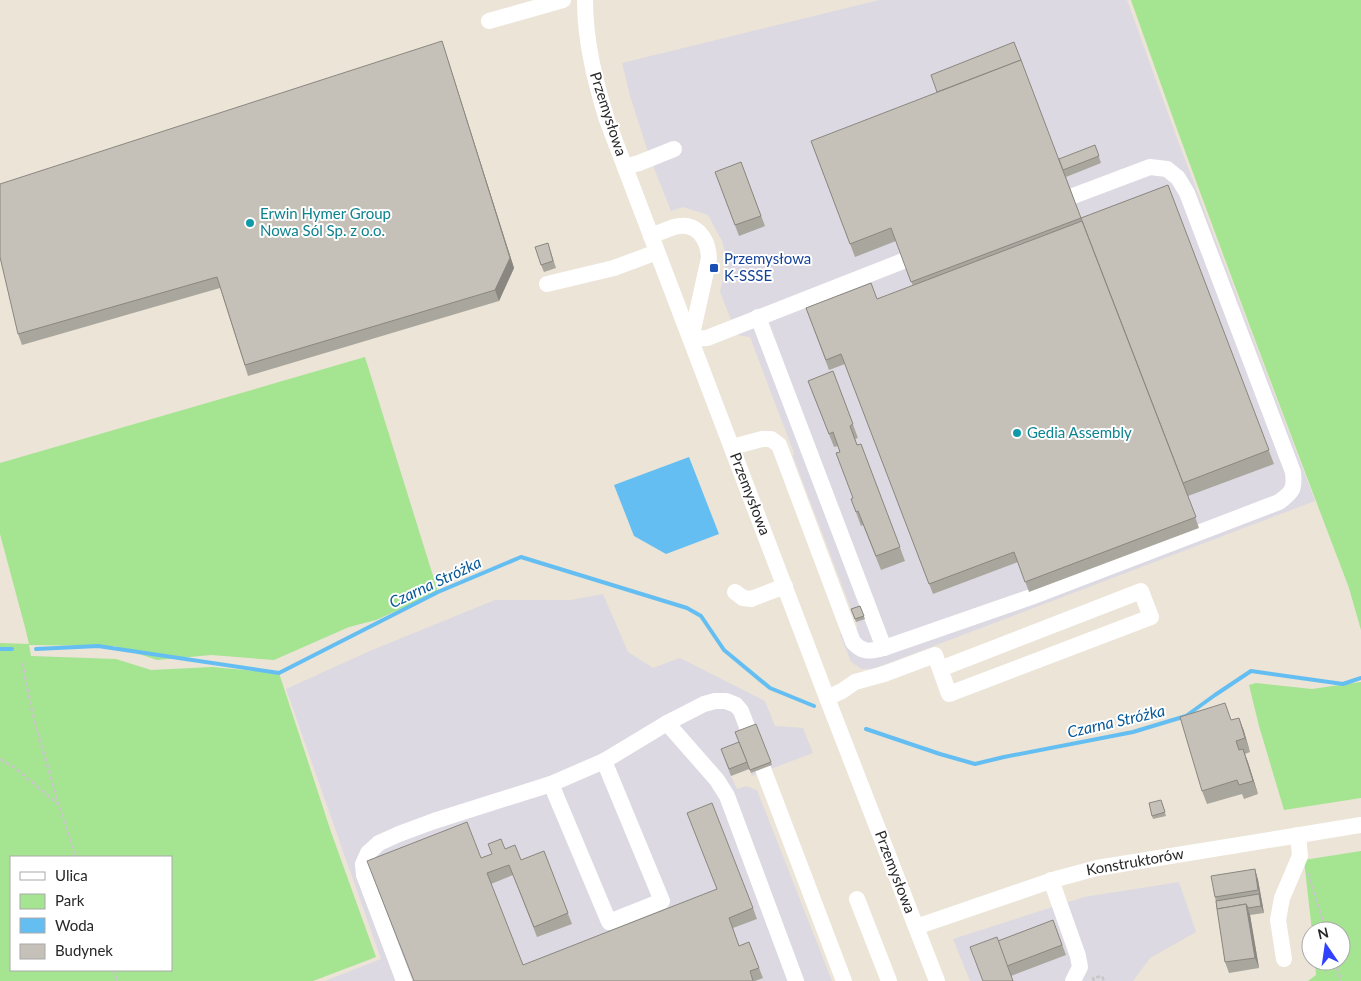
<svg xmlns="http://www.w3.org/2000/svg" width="1361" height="981" viewBox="0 0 1361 981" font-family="Lato,sans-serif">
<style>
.industrial{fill:#dcd9e2}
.green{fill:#a5e491;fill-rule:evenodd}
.water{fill:#65bef2}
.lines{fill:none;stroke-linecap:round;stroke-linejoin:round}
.stream{stroke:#65bef2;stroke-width:4}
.path{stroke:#c7c7c7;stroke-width:2.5;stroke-dasharray:4 2.5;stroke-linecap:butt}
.minor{stroke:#fff;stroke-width:16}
.wall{fill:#a9a69e}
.shaded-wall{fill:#8a8781}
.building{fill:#c5c1b8;stroke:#8a8781}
.culture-dot{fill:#0f9aa8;stroke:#fff;stroke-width:2}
.transit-dot{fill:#1a4fb4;stroke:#fff;stroke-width:2}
.labels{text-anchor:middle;stroke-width:4;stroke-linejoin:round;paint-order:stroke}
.street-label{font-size:15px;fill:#272727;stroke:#fff}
.culture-label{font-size:15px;fill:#0d838f;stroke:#fff;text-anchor:start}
.transit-label{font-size:15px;fill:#164399;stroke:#fff;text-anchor:start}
.water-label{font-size:16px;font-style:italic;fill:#095999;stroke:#fff}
</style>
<rect width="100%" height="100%" fill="#ebe4d7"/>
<g class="industrial">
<polygon points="879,0 1127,0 1178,141 1315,501 902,658 872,669 862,669 851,662 840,634 858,627 793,456 794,453 750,337 737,335 720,292 727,259 722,241 708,215 683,207 671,211 650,158 630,96 622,63"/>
<polygon points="603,594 628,652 653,668 680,658 765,701 775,726 803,728 813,753 752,776 749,769 731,776 737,789 746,786 757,790 832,981 325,981 381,959 286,689 372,650 495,600 571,600"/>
<polygon points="1179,882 1196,932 1150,958 1133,981 970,981 953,939 1084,897"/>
</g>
<g class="green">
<path d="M1131,0h230v630l-12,-42c-74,-195 -149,-391 -218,-588z"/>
<path d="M365,357l73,235 -62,28 -27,7 -75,33 -63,-5 -54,5 -42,-14 -86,-1 2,11 85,3 35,11 61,-3 67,6 52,159 45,125 -63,24h-313v-338l29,1 -3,-13 -26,-97v-71zM11,857h160v113h-160z"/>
<polygon points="1361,682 1361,798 1284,810 1259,726 1249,685 1256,683 1312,689"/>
<polygon points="1361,851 1361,981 1308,981 1316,975 1315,961 1341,961 1341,931 1312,931 1304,860"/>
</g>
<polygon class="water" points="689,457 719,534 666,554 634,536 614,485"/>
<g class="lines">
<g class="stream">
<polyline points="0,649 12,649"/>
<polyline points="36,649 98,646 279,673 438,592 521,557 687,608 701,616 724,650 770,688 814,706"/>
<polyline points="866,729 940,754 975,764 1004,757 1133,732 1186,716 1215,695 1251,671 1343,684 1361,678"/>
</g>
<g class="path">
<polyline points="22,663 34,720 59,805 76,857"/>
<polyline points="0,759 15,768 58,804"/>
<polyline points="1308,873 1326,931"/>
<polyline points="1335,961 1341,981"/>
<polyline points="114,970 117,981"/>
<polyline points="1094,981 1093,978 1102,976 1104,981"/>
</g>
<g class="minor">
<path d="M585,0c0,41 10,81 22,120l220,578 110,283"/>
<polyline points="489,21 563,0"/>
<polyline points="625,167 639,163 674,149"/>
<path d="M651,236c7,-3 15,-6 23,-9 22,-6 34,11 35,31l-18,81 16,-1 196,-77"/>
<polyline points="547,284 614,268 657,252"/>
<polyline points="758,317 884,648"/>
<path d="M732,447l30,-8h9l8,6 74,197c11,12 17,9 31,6l147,-51 248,-95c13,-10 16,-12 14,-30l-106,-279 -9,-15 -11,-9 -17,-2 -77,29"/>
<polyline points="735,592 743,598 751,599 785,586"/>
<polyline points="827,698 842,691 855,682 884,674 935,655 949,694 1151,617 1141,591 940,669"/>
<polyline points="667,723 717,780 727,796 796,981"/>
<polyline points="551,784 609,922 662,901 604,761"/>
<polyline points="1051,880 1078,956 1080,967 1073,981"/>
<polyline points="857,899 889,981"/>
<polyline points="916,927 1056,879 1097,868 1361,825"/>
<polyline points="1284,959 1278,920 1282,898 1300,856 1298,835"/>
<polyline points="404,981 364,875 363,864 368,853 379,843 399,834 434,821 551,784 604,761 667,723 704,704 715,701 726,701 736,705 741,711 844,981"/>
</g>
</g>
<g class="wall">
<polygon points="442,41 514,268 499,301 248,376 220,288 22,345 18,334"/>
<polygon points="811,141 1062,166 1095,145 1101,163 1066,177 1081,218 1168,185 1274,464 1188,496 1199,528 1029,592 1018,562 933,594 845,364 829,370 806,308 877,299 913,286 896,241 855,257"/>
<polygon points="741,162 765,226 739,236 715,172"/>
<polygon points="548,243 556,268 544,272 541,265"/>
<polygon points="833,371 858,438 855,439 857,445 861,444 905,561 881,570 863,525 861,526 851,499 853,498 838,446 834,447 808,381"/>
<polygon points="860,606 865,619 856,622 851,609"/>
<polygon points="1239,718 1250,752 1245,754 1258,794 1244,799 1242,794 1207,804 1202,791 1231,720"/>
<polygon points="721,749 771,762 772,765 751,773 749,768 749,769 731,776"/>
<polygon points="1161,800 1166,816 1153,819 1152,816"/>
<polygon points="505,849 521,860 544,851 572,924 537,937 513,875 491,884 523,965 753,908 757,919 733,928 739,946 749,942 763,978 755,981 414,981 481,858"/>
<polygon points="1255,869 1258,880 1264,913 1250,915 1259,968 1229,973 1225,962 1217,909 1215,897"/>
<polygon points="1053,920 1066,955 1011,976 998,941"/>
</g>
<g class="shaded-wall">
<polygon points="442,41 514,268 499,301 495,290"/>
<polygon points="1239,718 1244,731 1250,752 1245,738"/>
<polygon points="1243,749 1248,762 1258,794 1253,781"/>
<polygon points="1255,869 1258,880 1264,913 1261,906"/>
<polygon points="1246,904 1250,915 1259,968 1255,958"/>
</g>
<g class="building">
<polygon points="442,41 510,258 495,290 245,365 217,277 18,334 0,257 0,184"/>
<polygon points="1014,42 1021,60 937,92 931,75"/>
<polygon points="1021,60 1081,218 1168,185 1269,450 1183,483 1081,218 911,282 891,228 850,244 811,141"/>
<polygon points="1095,145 1099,156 1063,170 1059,159"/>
<polygon points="741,162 761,216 735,225 715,172"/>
<polygon points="1082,221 1196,517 1025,582 1014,552 929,584 841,354 826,360 806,308 871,283 877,299"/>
<polygon points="548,243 553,261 541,265 535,247"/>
<polygon points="833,371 853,424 850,426 857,445 861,444 900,547 876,556 858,511 856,512 851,499 853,498 836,453 840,452 833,432 829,434 808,381"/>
<polygon points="860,606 864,616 855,619 851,609"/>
<polygon points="1225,703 1231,720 1239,718 1245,738 1236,741 1239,750 1243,749 1253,781 1239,785 1237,780 1202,791 1180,717"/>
<polygon points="756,724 771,762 750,770 735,732"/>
<polygon points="739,742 747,762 729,769 721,749"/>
<polygon points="1161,800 1165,812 1152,816 1149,803"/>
<polygon points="712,803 753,908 729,918 739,946 749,942 759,968 750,971 753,981 414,981 367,861 467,822 481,858 492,854 488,844 501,839 505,849 515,845 521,860 544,851 568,913 534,927 509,865 487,873 523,965 717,889 687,813"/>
<polygon points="1255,869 1258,890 1215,897 1211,876"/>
<polygon points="1259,894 1261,906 1248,908 1246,904 1217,909 1216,901"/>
<polygon points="1246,904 1255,958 1225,962 1217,909"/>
<polygon points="1053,920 1062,945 1007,966 998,941"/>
<polygon points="997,937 1013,981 983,981 970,947"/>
</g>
<g class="culture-dot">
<circle cx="250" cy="223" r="5"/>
<circle cx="1017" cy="433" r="5"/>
</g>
<rect class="transit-dot" x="709" y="263" width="10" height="10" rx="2.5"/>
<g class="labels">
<g class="street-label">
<text transform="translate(608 114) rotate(72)" y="5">Przemysłowa</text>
<text transform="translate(750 494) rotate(69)" y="5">Przemysłowa</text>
<text transform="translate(1135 862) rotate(-10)" y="5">Konstruktorów</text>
<text transform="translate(895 872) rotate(69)" y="5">Przemysłowa</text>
</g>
<g class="culture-label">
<text x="260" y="219">Erwin Hymer Group<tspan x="260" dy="17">Nowa Sól Sp. z o.o.</tspan></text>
<text x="1027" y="438">Gedia Assembly</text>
</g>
<g class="transit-label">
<text x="724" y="264">Przemysłowa<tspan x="724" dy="17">K-SSSE</tspan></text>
</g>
<g class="water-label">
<text transform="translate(435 582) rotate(-25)" y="6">Czarna Stróżka</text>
<text transform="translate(1116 721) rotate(-13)" y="6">Czarna Stróżka</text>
</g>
</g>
<rect x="10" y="856" width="162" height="115" fill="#ffffff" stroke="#a9a9a9"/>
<rect x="20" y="872" width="25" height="8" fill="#ffffff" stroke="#a9a9a9"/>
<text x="55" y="881" font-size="15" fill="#272727">Ulica</text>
<rect x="20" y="894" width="25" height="15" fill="#a5e491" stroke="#a9a9a9"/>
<text x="55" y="906" font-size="15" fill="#272727">Park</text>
<rect x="20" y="918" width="25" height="15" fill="#65bef2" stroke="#a9a9a9"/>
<text x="55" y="931" font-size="15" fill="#272727">Woda</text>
<rect x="20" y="944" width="25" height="15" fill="#c5c1b8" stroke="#a9a9a9"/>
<text x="55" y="956" font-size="15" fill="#272727">Budynek</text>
<g transform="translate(1326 946) rotate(347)"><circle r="24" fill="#ffffff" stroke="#a9a9a9"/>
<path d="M0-4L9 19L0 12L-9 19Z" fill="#3042ff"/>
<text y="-8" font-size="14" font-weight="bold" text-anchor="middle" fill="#272727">N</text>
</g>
</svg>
